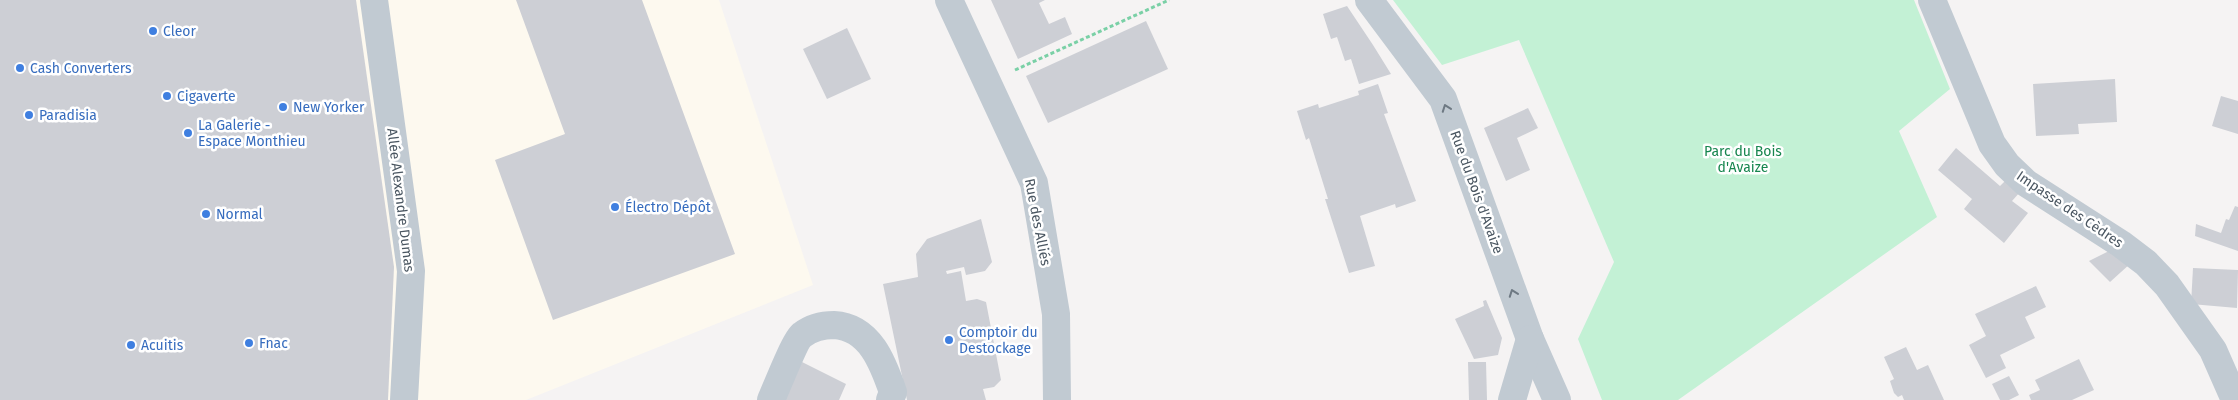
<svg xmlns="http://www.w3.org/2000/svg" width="2238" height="400" viewBox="0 0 2238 400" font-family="'Fira Sans',sans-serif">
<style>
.commercial{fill:#fdf9ef}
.green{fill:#c3f1d5}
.building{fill:#cdcfd5}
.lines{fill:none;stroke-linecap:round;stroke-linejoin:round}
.path{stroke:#7ad0a6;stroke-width:3;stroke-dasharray:4 2.5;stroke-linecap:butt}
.minor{stroke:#c1cad2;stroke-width:28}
.oneway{stroke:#6e7983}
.shop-dot{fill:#3f7fe0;stroke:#fff;stroke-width:2}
.labels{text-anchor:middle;stroke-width:5;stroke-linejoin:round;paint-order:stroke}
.shop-label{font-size:14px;fill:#366cbe;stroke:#fff;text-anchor:start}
.park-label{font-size:14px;fill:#17864f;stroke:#fff}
.street-label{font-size:14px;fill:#4a5661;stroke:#fff}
</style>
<rect width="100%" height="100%" fill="#f5f3f3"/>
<polygon class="commercial" points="0,0 719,0 813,285 526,400 0,400"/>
<polygon class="green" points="1393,0 1914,0 1950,89 1899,131 1937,217 1678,400 1602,400 1578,339 1614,262 1519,40 1442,65"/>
<g class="building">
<polygon points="0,0 356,0 394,267 388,400 0,400"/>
<polygon points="516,0 642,0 735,254 553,320 495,160 565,134"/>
<polygon points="991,0 1045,0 1039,3 1049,24 1065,17 1072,34 1018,59"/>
<polygon points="1347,6 1373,45 1391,74 1359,84 1351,59 1345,61 1337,37 1331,39 1323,14"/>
<polygon points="1146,21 1168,69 1048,123 1026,76"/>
<polygon points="847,28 871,79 827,99 803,49"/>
<polygon points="2115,79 2117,122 2078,124 2079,134 2036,136 2033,84"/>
<polygon points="1378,84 1388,113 1384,114 1416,201 1396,208 1395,204 1360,216 1375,266 1349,273 1325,199 1328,199 1309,138 1306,140 1297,111 1318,104 1319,108 1359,95 1358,91"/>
<polygon points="2221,96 2238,101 2238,134 2212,126"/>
<polygon points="1528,108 1538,128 1517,138 1530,170 1506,181 1484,128"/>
<polygon points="1956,148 2000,186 2006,180 2020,192 2012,201 2028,213 2004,243 1964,209 1972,199 1938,170"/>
<polygon points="2235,206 2238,207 2238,251 2195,236 2196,224 2221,233 2226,219 2229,220"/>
<polygon points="981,219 992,262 985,271 966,275 964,267 946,271 947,274 961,271 966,301 977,299 986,302 1001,380 994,387 983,389 986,400 907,400 883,284 918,277 916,254 927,239"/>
<polygon points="2115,248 2131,263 2110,282 2089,261"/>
<polygon points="2193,268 2238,270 2237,308 2191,304"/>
<polygon points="2036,286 2046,307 2025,317 2035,338 2000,355 2006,368 1986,378 1969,345 1986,336 1975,314"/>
<polygon points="1486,300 1502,338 1498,355 1474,359 1455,319 1484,306 1483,301"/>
<polygon points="1906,347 1917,370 1928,365 1944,400 1904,400 1902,395 1898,397 1894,393 1890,381 1894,379 1884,357"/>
<polygon points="2079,359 2094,390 2072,400 2031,400 2029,395 2040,390 2035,380"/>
<polygon points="802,362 846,384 839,400 784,400"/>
<polygon points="1468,362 1486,362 1487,400 1469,400"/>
<polygon points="2009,376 2019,395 2009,400 2000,400 1992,384"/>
</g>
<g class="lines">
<polyline class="path" points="1015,70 1169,0"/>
<g class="minor">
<polyline points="374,0 411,271 404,400"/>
<polyline points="949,0 1034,183 1056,314 1057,400"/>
<polyline points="1369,0 1443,99 1530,339 1557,400"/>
<polyline points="1932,0 1992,144 2007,165 2026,183 2121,244 2146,263 2167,285 2213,350 2235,400"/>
<path d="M771,400c5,-11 24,-60 31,-65 9,-7 21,-10 32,-10 36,2 49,38 59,67l-3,8"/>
<polyline points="1512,400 1530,339"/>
</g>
</g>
<defs><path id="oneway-chevron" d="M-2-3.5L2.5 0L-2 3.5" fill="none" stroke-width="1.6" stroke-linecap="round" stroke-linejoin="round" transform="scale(1.25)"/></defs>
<g class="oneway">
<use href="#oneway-chevron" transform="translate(1446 108) rotate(-110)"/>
<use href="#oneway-chevron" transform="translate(1513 293) rotate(-110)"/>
</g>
<g class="shop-dot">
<circle cx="153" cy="31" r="5"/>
<circle cx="20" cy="68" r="5"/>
<circle cx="167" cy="96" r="5"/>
<circle cx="283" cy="107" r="5"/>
<circle cx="29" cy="115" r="5"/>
<circle cx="188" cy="133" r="5"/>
<circle cx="615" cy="207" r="5"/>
<circle cx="206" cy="214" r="5"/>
<circle cx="949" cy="340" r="5"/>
<circle cx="249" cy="343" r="5"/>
<circle cx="131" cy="345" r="5"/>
</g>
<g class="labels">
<g class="shop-label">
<text x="163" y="36">Cleor</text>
<text x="30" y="73">Cash Converters</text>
<text x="177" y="101">Cigaverte</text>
<text x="293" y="112">New Yorker</text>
<text x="39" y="120">Paradisia</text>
<text x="198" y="130">La Galerie -<tspan x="198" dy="16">Espace Monthieu</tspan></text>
<text x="625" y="212">Électro Dépôt</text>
<text x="216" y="219">Normal</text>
<text x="959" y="337">Comptoir du<tspan x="959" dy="16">Destockage</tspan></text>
<text x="259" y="348">Fnac</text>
<text x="141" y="350">Acuitis</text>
</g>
<g class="park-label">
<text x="1743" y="156">Parc du Bois<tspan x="1743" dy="16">d'Avaize</tspan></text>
</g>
<g class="street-label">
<text transform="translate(1477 192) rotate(70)" y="5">Rue du Bois d'Avaize</text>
<text transform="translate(401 200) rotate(83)" y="5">Allée Alexandre Dumas</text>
<text transform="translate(2070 209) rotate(34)" y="5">Impasse des Cèdres</text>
<text transform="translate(1038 222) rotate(79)" y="5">Rue des Alliés</text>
</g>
</g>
</svg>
